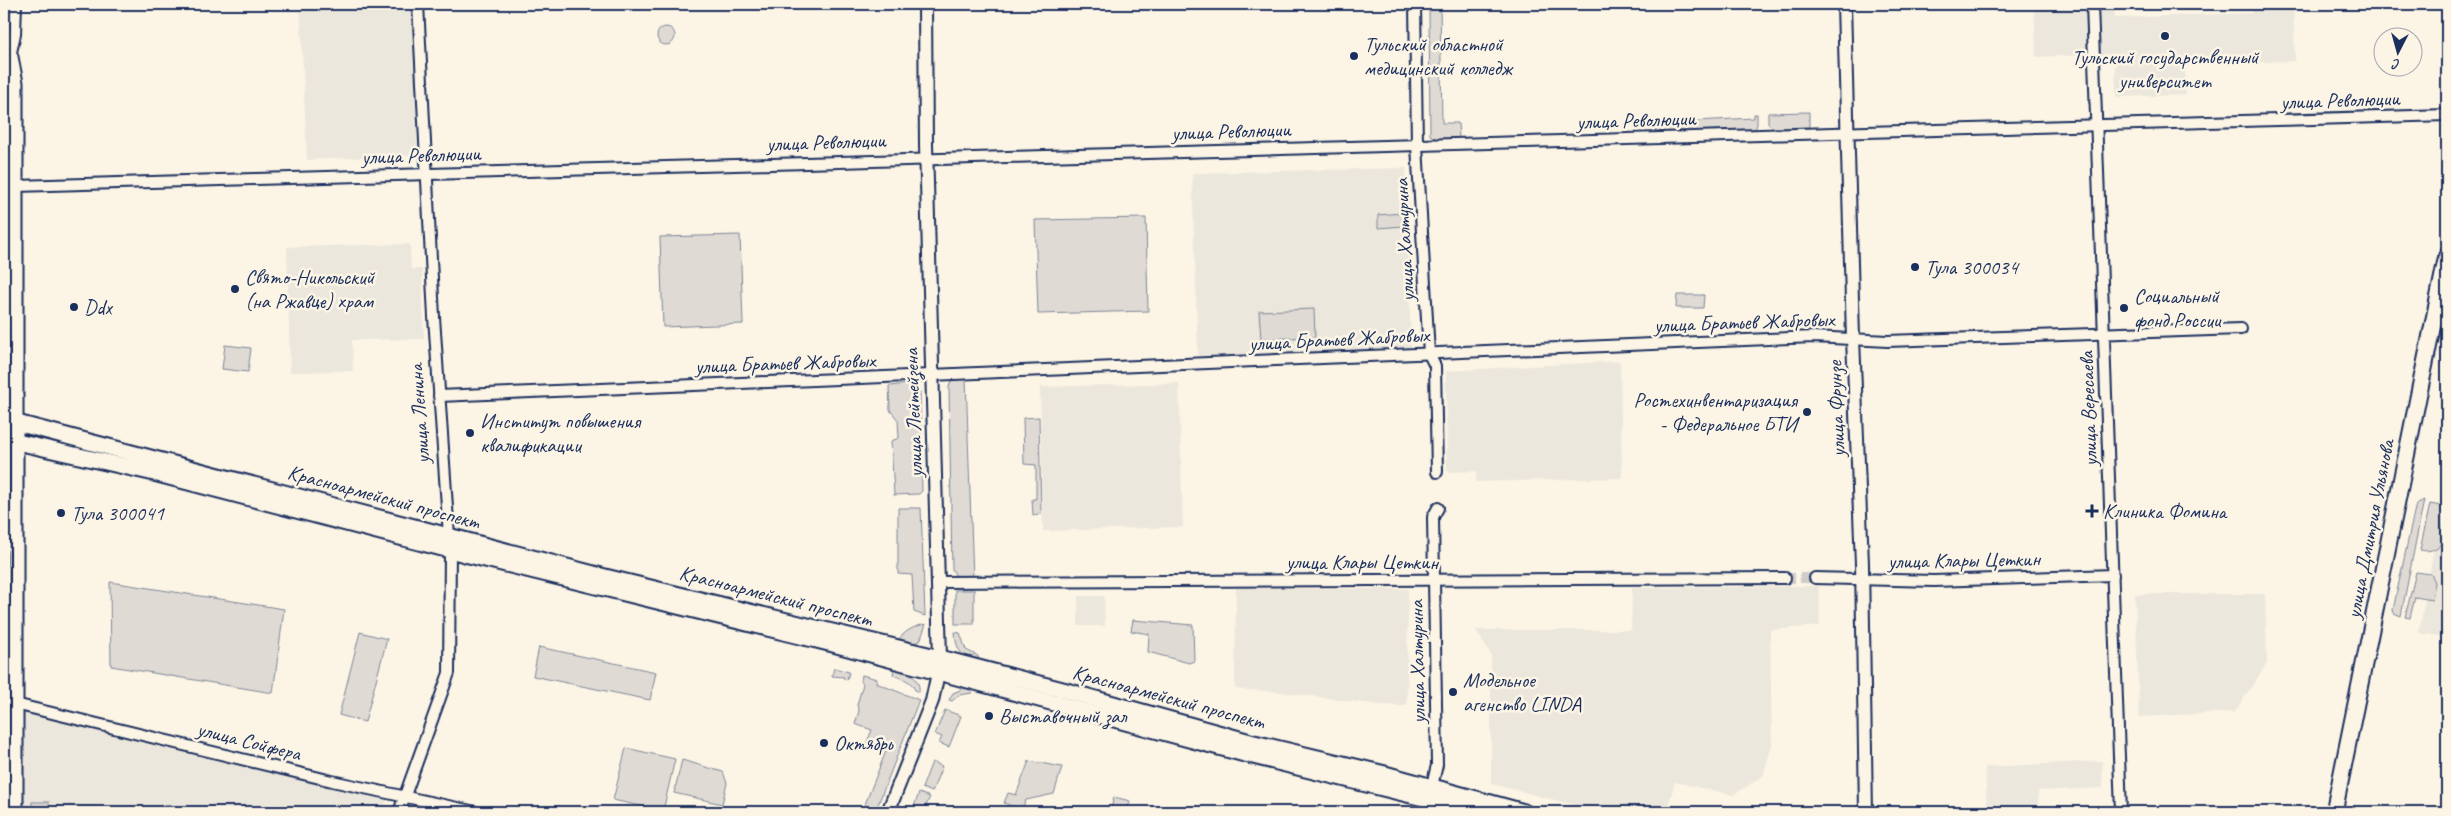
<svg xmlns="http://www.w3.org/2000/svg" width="2451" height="816" viewBox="0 0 2451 816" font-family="Caveat,sans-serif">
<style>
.built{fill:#ece7dc}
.green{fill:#dfdbd4;stroke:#7d8599}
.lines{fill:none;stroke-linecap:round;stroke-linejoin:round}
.minor-tunnel{stroke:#cfcdca;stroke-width:10;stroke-dasharray:10 5;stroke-linecap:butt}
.minor-casing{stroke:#1b2f5e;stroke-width:14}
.tertiary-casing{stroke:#1b2f5e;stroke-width:16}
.primary-casing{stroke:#1b2f5e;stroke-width:19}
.minor{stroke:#fcf5e5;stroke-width:10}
.tertiary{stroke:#fcf5e5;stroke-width:12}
.primary{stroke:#fcf5e5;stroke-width:15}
.tram{stroke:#1b2f5e;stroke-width:1}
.poi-dot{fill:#1b2f5e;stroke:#fcf5e5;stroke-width:2}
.labels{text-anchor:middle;stroke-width:5;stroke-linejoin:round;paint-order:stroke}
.poi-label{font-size:21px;fill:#1b2f5e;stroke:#fcf5e5;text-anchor:start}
.street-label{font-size:21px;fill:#1b2f5e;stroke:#fcf5e5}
</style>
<rect width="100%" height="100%" fill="#fcf5e5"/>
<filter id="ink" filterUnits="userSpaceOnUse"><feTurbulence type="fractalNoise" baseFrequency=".02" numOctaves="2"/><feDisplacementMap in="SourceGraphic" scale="10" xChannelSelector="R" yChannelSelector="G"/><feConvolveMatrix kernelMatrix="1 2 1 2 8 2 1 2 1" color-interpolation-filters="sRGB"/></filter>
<g filter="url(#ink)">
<g class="built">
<polygon points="300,4 412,4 418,155 307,160"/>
<polygon points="2034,4 2114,4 2115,18 2252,13 2252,4 2293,4 2295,61 2185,65 2186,95 2116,97 2115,54 2036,57"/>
<polygon points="1406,168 1411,349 1198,356 1192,173"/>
<polygon points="410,244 411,269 422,269 424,339 352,340 353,371 290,372 287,247"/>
<polygon points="1620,361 1622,478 1476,482 1476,471 1447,472 1446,371"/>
<polygon points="1179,383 1183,527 1043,531 1040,387"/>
<polygon points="2447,475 2447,637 2419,633"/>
<polygon points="1819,586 1820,626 1770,630 1772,745 1763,776 1733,795 1675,782 1666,812 1602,812 1491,784 1491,655 1476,630 1631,630 1632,588"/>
<polygon points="1236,588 1408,589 1407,706 1380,705 1280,692 1235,689"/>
<polygon points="2135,594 2265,594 2267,663 2235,712 2139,717"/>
<polygon points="1078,596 1104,596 1105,626 1078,626"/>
<polygon points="33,709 387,800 383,812 22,812 22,714 27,710"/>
<polygon points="2102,761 2103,788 2038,791 2039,812 1987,812 1985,767"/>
</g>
<g class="green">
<polygon points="1429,4 1440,4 1442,123 1458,123 1459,138 1436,139 1430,135"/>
<circle cx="666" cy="36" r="9"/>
<polygon points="1809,112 1809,127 1774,128 1768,124 1768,113"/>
<polygon points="1754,114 1757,114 1757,125 1755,129 1656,132 1656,123 1754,118"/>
<polygon points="1402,213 1403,226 1378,228 1378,215"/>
<polygon points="1146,218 1148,311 1038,314 1035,220"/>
<polygon points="740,235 743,324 663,327 660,237"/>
<polygon points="1677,295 1704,295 1703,308 1676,308"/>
<polygon points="1314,309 1315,337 1261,339 1259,311"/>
<polygon points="225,345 251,348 248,372 222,369"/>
<polygon points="966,378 973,579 956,576 952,569 949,387 951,381"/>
<polygon points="908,384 913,385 920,392 922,491 919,494 894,495 891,441 899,438 898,420 890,410 889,386"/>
<polygon points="1039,417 1041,514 1033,515 1032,499 1036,499 1036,465 1024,464 1023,418"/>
<polygon points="2424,500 2401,616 2394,613 2393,610 2415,508 2418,503"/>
<path d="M2430,504l17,3 -6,37c-6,6 -12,8 -21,6z"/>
<polygon points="898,508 921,508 925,616 914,612 912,575 898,574"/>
<polygon points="2416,572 2431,574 2435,582 2432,600 2415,597 2410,618 2405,617"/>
<polygon points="110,582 284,609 273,693 111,666"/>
<rect x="955" y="590" width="19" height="34"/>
<polygon points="1133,620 1193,625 1194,661 1189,663 1148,652 1149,634 1131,631"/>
<path d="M926,624l-6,17 -7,2 -15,-3c7,-9 16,-14 28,-16z"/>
<polygon points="360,632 387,639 365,722 339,715"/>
<path d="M955,632l5,1 6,17 12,6 1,7c-17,-6 -23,-12 -24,-31z"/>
<polygon points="539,647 656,672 650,700 533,676"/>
<polygon points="834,668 849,672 847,680 844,679 844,677 832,676"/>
<path d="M894,668c12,3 27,9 25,24l-4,-2c-4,-10 -12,-11 -22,-15z"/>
<polygon points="862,675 877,679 876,683 919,700 875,812 862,812 886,751 866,744 872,730 855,724 859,711 857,705 863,684 861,681"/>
<polygon points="965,688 972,689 972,693 959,695 952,701 949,700 953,693"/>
<polygon points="945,710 961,716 949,747 939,743 942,737 935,734"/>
<polygon points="626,748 675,759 663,811 613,800"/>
<polygon points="682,760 723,772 727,783 722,804 674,793"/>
<polygon points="1029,761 1062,767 1054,794 1026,800 1021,810 1004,803 1008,793 1016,795"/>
<polygon points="932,762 942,766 932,792 922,788"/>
<polygon points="919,793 930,797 923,812 912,812"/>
<polygon points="1114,797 1130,801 1127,812 1110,812"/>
<rect x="32" y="802" width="17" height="10"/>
</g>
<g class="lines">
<polyline class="minor-tunnel" points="1785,578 1815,578"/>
<g class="minor-casing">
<g id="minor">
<polyline points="418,4 434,317 449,536"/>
<polyline points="1415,4 1417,145 1429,354 1435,366 1437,472"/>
<polyline points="2092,4 2121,812"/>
<polyline points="10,57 15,34 16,4"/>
<polyline points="16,186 2447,115"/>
<polyline points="439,396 1814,337 1887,341 2241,329"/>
<polyline points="1815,578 1934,581 2113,575"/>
<polyline points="939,582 1785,578"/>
<polyline points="15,704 332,781 476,812"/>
<polyline points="1432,786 1437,765 1433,517 1438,508"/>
<polyline points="399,812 449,673 450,550"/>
</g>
</g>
<g class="tertiary-casing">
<g id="tertiary">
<polyline points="925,4 926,145 940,658"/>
<polyline points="1844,4 1853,338 1862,564 1866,812"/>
<polyline points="888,812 932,701 938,673"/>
</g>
</g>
<g class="primary-casing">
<g id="primary">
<polyline points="4,48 10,57 15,83 15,812"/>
<polyline points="4,426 7,423 17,423 605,577 940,658 1074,693 1250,742 1381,773 1524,812"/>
<polyline points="4,437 17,442 150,472 469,555 833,644 1245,754 1480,812"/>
<polyline points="2334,812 2447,255"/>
</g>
</g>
<use href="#minor" class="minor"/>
<use href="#tertiary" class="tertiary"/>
<use href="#primary" class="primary"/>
<polyline class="tram" points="4,76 7,100 10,440 9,812"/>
</g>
</g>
<g class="poi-dot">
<circle cx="2165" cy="36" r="5"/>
<circle cx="1354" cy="56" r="5"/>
<circle cx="1915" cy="267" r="5"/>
<circle cx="235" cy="289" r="5"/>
<circle cx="74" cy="307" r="5"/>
<circle cx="2124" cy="308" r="5"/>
<circle cx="1807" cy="412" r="5"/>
<circle cx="470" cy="433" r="5"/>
<path d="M2089.5 503.5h5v5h5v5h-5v5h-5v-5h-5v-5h5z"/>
<circle cx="61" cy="513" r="5"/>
<circle cx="1453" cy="692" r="5"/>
<circle cx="989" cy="716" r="5"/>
<circle cx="824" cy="743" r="5"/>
</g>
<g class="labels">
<g class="poi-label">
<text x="1364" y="51">Тульский областной<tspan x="1364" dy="24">медицинский колледж</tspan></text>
<text x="2165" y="64" text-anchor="middle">Тульский государственный<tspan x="2165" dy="24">университет</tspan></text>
<text x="1925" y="274">Тула 300034</text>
<text x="245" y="284">Свято-Никольский<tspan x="245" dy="24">(на Ржавце) храм</tspan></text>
<text x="2134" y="303">Социальный<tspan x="2134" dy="24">фонд России</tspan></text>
<text x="84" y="314">Ddx</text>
<text x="1797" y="407" text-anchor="end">Ростехинвентаризация<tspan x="1797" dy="24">- Федеральное БТИ</tspan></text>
<text x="480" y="428">Институт повышения<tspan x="480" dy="24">квалификации</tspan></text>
<text x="2103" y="518">Клиника Фомина</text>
<text x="71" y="520">Тула 300041</text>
<text x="1463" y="687">Модельное<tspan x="1463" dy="24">агенство LINDA</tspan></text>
<text x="999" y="723">Выставочный зал</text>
<text x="834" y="750">Октябрь</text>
</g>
<g class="street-label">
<text transform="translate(2340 100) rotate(-2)" y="7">улица Революции</text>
<text transform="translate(1636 120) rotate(-2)" y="7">улица Революции</text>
<text transform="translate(1231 131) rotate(-2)" y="7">улица Революции</text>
<text transform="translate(826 142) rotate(-2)" y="7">улица Революции</text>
<text transform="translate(421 155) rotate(-2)" y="7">улица Революции</text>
<text transform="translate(1404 240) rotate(-93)" y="7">улица Халтурина</text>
<text transform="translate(1744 322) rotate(-2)" y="7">улица Братьев Жабровых</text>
<text transform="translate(1339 339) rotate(-3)" y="7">улица Братьев Жабровых</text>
<text transform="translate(785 363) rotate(-2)" y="7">улица Братьев Жабровых</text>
<text transform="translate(1836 409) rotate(-92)" y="7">улица Фрунзе</text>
<text transform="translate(2088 409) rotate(-92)" y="7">улица Вересаева</text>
<text transform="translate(913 413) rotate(-92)" y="7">улица Лейтейзена</text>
<text transform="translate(419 414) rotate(-94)" y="7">улица Ленина</text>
<text transform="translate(384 497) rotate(15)" y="7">Красноармейский проспект</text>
<text transform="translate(2370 529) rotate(-79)" y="7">улица Дмитрия Ульянова</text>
<text transform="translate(1964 560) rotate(-1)" y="7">улица Клары Цеткин</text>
<text x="1362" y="569">улица Клары Цеткин</text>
<text transform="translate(776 596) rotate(14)" y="7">Красноармейский проспект</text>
<text transform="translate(1417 662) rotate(-91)" y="7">улица Халтурина</text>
<text transform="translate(1169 697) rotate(15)" y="7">Красноармейский проспект</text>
<text transform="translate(249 741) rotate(14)" y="7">улица Сойфера</text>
</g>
</g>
<rect width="2451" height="816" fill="none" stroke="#fcf5e5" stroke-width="20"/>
<rect x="10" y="10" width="2431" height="796" fill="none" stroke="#1b2f5e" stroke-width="2" filter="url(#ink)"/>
<g transform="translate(2398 52) rotate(186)"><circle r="24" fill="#fcf5e5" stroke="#a2a6af"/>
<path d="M0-4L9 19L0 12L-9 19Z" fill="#1b2f5e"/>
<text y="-8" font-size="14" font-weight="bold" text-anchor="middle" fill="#1b2f5e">С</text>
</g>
</svg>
